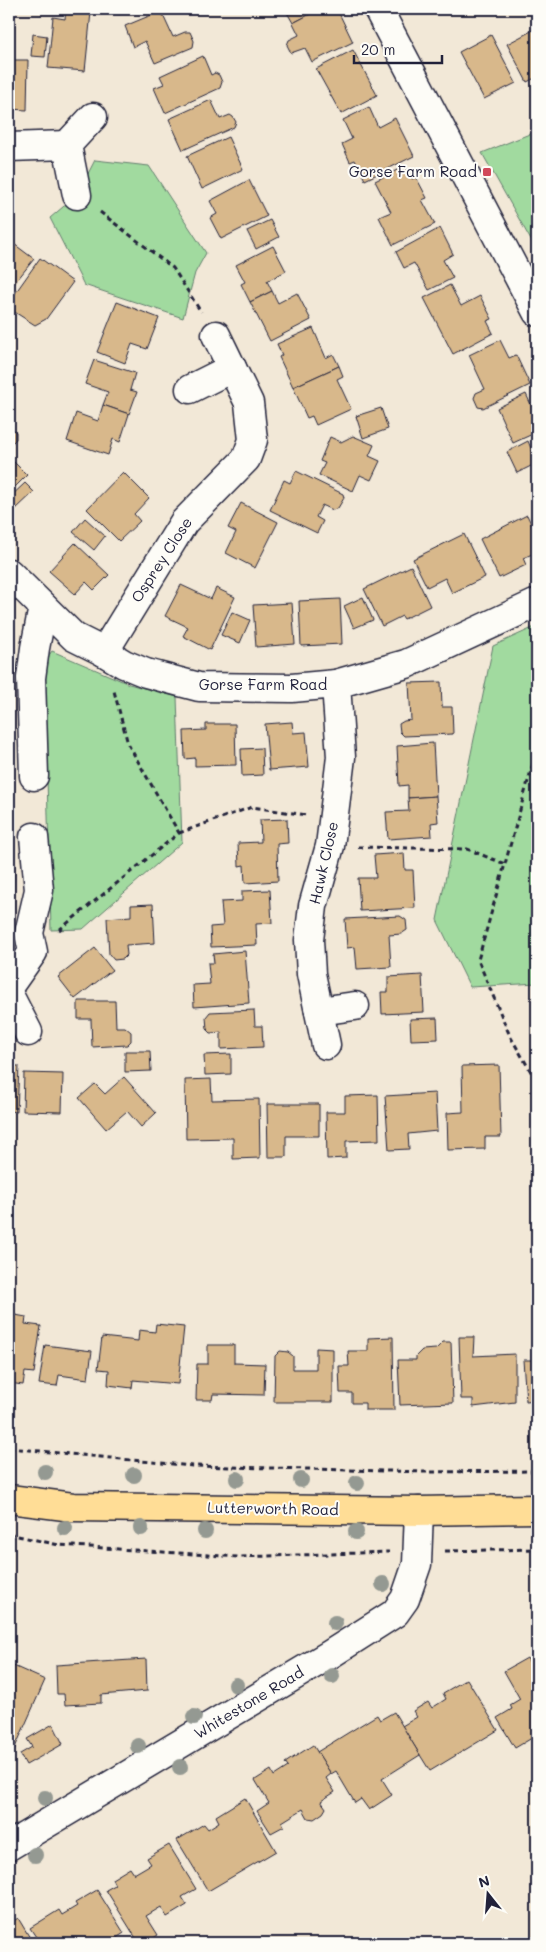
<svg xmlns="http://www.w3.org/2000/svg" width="546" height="1952" viewBox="0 0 546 1952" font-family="Mali,sans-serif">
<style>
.green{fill:#a1da9f;stroke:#627e6d}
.building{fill:#d8b88b;stroke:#22223b}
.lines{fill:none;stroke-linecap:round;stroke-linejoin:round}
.minor-casing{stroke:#22223b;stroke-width:31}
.major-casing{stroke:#22223b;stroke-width:31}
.path{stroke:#22223b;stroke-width:3;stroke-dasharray:5 4;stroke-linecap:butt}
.minor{stroke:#fdfcf7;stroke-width:28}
.major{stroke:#ffdd96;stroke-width:28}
.tree{fill:#949992}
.poi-dot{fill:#d1495b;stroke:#fdfcf7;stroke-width:2}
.labels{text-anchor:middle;stroke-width:4;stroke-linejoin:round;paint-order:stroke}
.poi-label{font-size:15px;fill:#22223b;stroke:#fdfcf7;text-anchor:end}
.street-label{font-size:15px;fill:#22223b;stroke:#fdfcf7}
</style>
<rect width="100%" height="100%" fill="#f2e8d7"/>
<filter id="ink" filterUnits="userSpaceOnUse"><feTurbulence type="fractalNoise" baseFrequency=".02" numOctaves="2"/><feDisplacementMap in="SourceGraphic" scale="10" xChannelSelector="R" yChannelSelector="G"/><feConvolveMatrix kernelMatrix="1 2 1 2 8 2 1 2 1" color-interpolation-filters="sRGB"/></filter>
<g filter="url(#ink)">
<g class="green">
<polygon points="537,131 537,251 482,153"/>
<polygon points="95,160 149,166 206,253 195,273 183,318 84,285 50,218 77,195"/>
<polygon points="537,626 537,983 470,987 437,920 493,646"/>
<polygon points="52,651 129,684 177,697 182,842 83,929 51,930 44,662"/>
</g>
<g class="building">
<polygon points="66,9 91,12 85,71 48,68 53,17 65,19"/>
<polygon points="96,9 120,9 120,14 96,11"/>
<polygon points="285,9 320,9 293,23"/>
<polygon points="320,9 337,9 353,42 312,62 305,48 291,53 287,45 289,40 299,35 293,23"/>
<polygon points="161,11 173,37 185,32 190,32 194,41 193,47 155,63 145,41 133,47 125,26"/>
<polygon points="537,28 537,77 527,82 507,44"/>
<polygon points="33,34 47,36 45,57 31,56"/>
<polygon points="491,35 516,83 484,99 459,52"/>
<polygon points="353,50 377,95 341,114 316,69"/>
<polygon points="203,56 211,75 215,73 219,75 222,82 220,88 165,113 154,88 164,84 160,76"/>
<polygon points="9,60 28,60 27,110 9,109"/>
<polygon points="211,100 220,119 230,115 233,117 236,122 234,127 183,150 169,119"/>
<polygon points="369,107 378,127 395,118 414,156 365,180 355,160 350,162 342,144 352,139 343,120"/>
<polygon points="228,137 243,169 202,189 187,156"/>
<polygon points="405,166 412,179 416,177 427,198 422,200 435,224 393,245 379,217 391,212 375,181"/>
<polygon points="249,180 267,216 221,239 210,218 217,214 210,201"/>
<polygon points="270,220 279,237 256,249 247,231"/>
<polygon points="440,228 453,254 443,260 453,278 429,290 414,263 404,268 396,252"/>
<polygon points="14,244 34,259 9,290 9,251"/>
<polygon points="273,246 286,271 267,281 272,291 250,302 241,284 245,282 236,265"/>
<polygon points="40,258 73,282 46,319 35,325 13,311 11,299"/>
<polygon points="450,285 461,306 480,296 492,319 487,321 493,333 453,354 424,298"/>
<polygon points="272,291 278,303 297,293 311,320 270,341 250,302"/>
<polygon points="117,302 159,318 147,349 132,344 125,363 97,352"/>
<polygon points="313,328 326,358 333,354 339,366 293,387 279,357 282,355 277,344"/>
<polygon points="500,340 509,358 516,355 530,385 483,408 478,407 474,398 476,393 485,389 469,355"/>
<polygon points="94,360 135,373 130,390 137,392 129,414 103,405 108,392 85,384"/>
<polygon points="339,366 343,376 337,379 351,409 316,425 312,416 307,418 293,387"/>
<polygon points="526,394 533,409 537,407 537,432 513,443 497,408"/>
<polygon points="103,405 129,414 120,442 113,439 108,455 67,441 76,413 98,421"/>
<polygon points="381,408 388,429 363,438 356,416"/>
<polygon points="9,427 16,432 16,439 9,446"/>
<polygon points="353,436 374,445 369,456 380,461 371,480 360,475 353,491 319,475 325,463 320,461 330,437 341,442"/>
<polygon points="528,441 537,463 517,473 507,452"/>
<polygon points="9,457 27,475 9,493"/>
<polygon points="296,471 343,494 344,498 338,508 333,510 322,505 316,517 323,521 317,533 270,510 284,480 290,483"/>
<polygon points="123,472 149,498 134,514 140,521 119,541 87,509"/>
<polygon points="25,483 34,492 16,509 9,502 9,498"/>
<polygon points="537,493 537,512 532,502 535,494"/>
<polygon points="241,503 278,522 255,568 226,553 236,532 228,528"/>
<polygon points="527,515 537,536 537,552 523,558 526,565 499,578 480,539"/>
<polygon points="85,518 105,536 94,550 73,532"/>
<polygon points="464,534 485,577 452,593 445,578 427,587 413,559"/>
<polygon points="75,543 109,575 94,590 86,582 75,594 49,571"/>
<polygon points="411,566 430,606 404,619 402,616 382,626 364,589"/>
<polygon points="181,585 211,599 216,588 235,597 210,650 183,636 188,627 165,616"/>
<polygon points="363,597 373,620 354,628 344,606"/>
<polygon points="340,599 342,644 301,646 299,601"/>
<polygon points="292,603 295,644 256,647 253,605"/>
<polygon points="232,612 250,620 240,643 221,635"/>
<polygon points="441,682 442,707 452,707 453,734 404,736 400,732 399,724 404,721 411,720 409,683"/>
<polygon points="292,722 293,733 306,732 309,767 269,770 265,724"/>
<polygon points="206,724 235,724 236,765 195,766 195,758 185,759 184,731 206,730"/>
<polygon points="433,743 436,796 408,798 408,785 399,786 397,746"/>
<polygon points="262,748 263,775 242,776 241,749"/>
<polygon points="436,796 438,822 431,823 432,836 388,839 386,812 409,811 408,798"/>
<polygon points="287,819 288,843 277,844 278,881 245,883 244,865 239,866 238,843 261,842 260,820"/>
<polygon points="404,853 405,870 413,870 415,908 360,911 358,878 376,878 374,855"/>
<polygon points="9,864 14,864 13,908 9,908"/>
<polygon points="270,890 272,923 256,924 257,945 211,947 210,927 223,926 221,902 242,901 242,891"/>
<polygon points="153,904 155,943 126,945 127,955 123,959 114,960 109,954 107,918 131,916 131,905"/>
<polygon points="400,916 406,920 407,930 401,934 389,935 391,967 357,969 355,947 347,948 345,919"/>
<polygon points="95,948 112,970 75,999 58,977"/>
<polygon points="245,951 249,1003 194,1007 193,985 210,984 208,963 214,963 213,954"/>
<polygon points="422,975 424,1012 382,1014 381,992 388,992 388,977"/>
<polygon points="78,1001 115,1001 116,1027 125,1027 131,1032 131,1041 127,1045 92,1047 91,1019 78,1019"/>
<polygon points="254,1010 255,1026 262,1026 263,1047 221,1049 221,1032 211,1033 207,1029 206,1017 210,1012"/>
<polygon points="437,1018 438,1039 411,1040 410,1019"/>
<polygon points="125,1051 150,1051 151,1071 125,1072"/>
<polygon points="231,1054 231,1074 205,1075 204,1055"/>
<polygon points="499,1065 501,1137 485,1137 485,1149 448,1150 447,1113 463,1112 462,1066"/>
<polygon points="9,1066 19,1066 17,1112 9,1111"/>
<polygon points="24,1073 63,1074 62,1112 23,1111"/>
<polygon points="124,1077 156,1113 141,1127 127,1111 106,1129 79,1098 95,1084 105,1094"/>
<polygon points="211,1079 212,1100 259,1099 260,1158 233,1159 233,1138 186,1139 185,1080"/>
<polygon points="435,1093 437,1131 408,1134 409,1149 389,1150 385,1096"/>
<polygon points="378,1095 379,1140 346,1141 346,1158 327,1159 326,1112 345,1112 345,1096"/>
<polygon points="267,1104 319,1104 319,1136 286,1136 286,1157 268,1157"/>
<polygon points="10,1314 26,1317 25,1324 41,1326 34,1373 25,1372 23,1385 9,1383"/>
<polygon points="156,1324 184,1327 178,1384 133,1380 132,1388 108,1385 109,1370 98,1369 102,1337 138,1341 139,1330 155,1332"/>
<polygon points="393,1337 394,1410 365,1410 365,1403 352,1403 352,1393 340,1393 339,1366 349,1366 348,1351 368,1351 368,1338"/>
<polygon points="459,1337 474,1337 473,1356 515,1354 515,1402 473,1407 473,1399 461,1399"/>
<polygon points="443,1342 451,1342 453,1403 400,1405 398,1360 416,1360 416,1356 422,1350 436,1349"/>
<polygon points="45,1345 92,1351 88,1379 59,1375 57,1386 39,1384"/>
<polygon points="208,1345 234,1345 234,1363 265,1364 264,1395 213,1394 212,1400 196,1400 197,1364 208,1364"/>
<polygon points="316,1348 333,1349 333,1402 274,1402 275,1356 280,1351 288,1352 293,1356 293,1369 316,1369"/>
<polygon points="523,1360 537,1360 537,1400 526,1401"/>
<polygon points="527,1658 537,1675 537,1735 515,1748 497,1718 512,1709 510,1705 520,1699 504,1671"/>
<polygon points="146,1659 147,1691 101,1695 101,1703 65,1705 64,1694 57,1694 56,1665"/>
<polygon points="9,1664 45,1680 14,1750 9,1747"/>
<polygon points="467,1679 498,1730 430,1771 402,1726 417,1717 413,1711 428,1702 432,1708 446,1699 443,1693"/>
<polygon points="394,1712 420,1755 382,1779 392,1795 369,1810 361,1799 355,1803 336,1771 331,1774 317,1752 377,1715 380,1720"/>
<polygon points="53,1724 63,1744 26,1765 20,1754 32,1747 27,1739"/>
<polygon points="313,1745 331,1774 326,1778 335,1792 321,1801 326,1808 323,1813 314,1819 308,1818 303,1809 282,1822 284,1826 271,1833 257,1811 269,1803 255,1780 271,1770 274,1776 288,1767 285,1763"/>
<polygon points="245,1798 276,1851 208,1891 177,1840 204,1824 208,1829 219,1822 216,1816"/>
<polygon points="169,1845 196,1889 182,1897 187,1905 167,1917 161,1907 146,1916 158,1935 146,1943 139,1943 106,1890 115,1885 112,1879 130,1868 134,1874 151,1864 147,1858"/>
<polygon points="97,1890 124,1933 112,1941 113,1943 40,1943 30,1928 59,1910 62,1915 77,1906 75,1903"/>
<polygon points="18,1918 33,1943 9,1943 9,1924"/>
</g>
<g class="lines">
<g class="minor-casing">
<g id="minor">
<polyline points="378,9 537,312"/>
<polyline points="9,147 67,145"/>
<polyline points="77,195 67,145 93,117"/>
<polyline points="190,389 232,368"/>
<polyline points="9,573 74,637 104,652 124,664 146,673 199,687 292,688 336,684 406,664 537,603"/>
<polyline points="104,652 184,522 246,459 253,440 249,403 216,335"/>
<polyline points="34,776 31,678 35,648 43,607"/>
<polyline points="9,986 33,952 29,933 39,890 34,837"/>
<polyline points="9,995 28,1032"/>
<polyline points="319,1011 355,1006"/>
<polyline points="326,1045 311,974 309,940 313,906 330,846 341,757 336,684"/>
<polyline points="9,1846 329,1655 395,1613 405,1599 417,1564 419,1511"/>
</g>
</g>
<g class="major-casing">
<polyline id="major" points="9,1499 73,1507 419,1511 537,1509"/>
</g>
<g class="path">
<polyline points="100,212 173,268 201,312"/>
<polyline points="179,833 252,807 306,815"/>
<polyline points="358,847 467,849 505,864 478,960 510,1036 537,1082"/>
<polyline points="505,864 537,749"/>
<polyline points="59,930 179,833 128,744 114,691"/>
<polyline points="9,1448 193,1466 425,1472 537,1471"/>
<polyline points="9,1534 59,1545 238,1557 389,1552"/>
<polyline points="445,1551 537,1549"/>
</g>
<use href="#minor" class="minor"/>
<use href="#major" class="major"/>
</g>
<g class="tree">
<circle cx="45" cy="1472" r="8"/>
<circle cx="134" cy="1475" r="8"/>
<circle cx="237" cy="1479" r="8"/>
<circle cx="301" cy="1480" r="8"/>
<circle cx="357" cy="1483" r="8"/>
<circle cx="65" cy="1528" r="8"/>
<circle cx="141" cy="1528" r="8"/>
<circle cx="205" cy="1531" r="8"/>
<circle cx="356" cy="1532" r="8"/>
<circle cx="383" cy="1584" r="8"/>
<circle cx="335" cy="1623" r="8"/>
<circle cx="332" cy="1676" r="8"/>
<circle cx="236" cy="1685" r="8"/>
<circle cx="194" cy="1717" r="8"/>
<circle cx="138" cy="1746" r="8"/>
<circle cx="180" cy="1767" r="8"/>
<circle cx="45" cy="1798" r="8"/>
<circle cx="35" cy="1855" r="8"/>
</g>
</g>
<rect class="poi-dot" x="482" y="167" width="10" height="10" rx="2.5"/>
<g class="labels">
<g class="poi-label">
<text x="477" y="177">Gorse Farm Road</text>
</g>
<g class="street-label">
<text transform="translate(162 560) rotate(-57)" y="5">Osprey Close</text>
<text x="263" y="690">Gorse Farm Road</text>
<text transform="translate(324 863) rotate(-77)" y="5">Hawk Close</text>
<text transform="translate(273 1509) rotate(1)" y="5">Lutterworth Road</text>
<text transform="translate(249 1703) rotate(-31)" y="5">Whitestone Road</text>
</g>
</g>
<rect width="546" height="1952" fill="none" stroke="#fdfcf7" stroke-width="30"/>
<rect x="15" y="15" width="516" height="1922" fill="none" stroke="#22223b" stroke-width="2" filter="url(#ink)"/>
<g transform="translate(488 1894) rotate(343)" stroke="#fdfcf7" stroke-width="4" paint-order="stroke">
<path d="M0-4L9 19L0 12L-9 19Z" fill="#22223b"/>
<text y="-8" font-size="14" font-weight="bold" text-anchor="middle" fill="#22223b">N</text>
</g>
<path d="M354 55v8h88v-8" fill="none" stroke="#22223b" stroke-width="2.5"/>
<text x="361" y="55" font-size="15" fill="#22223b" stroke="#fdfcf7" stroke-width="4" paint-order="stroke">20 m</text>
</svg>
